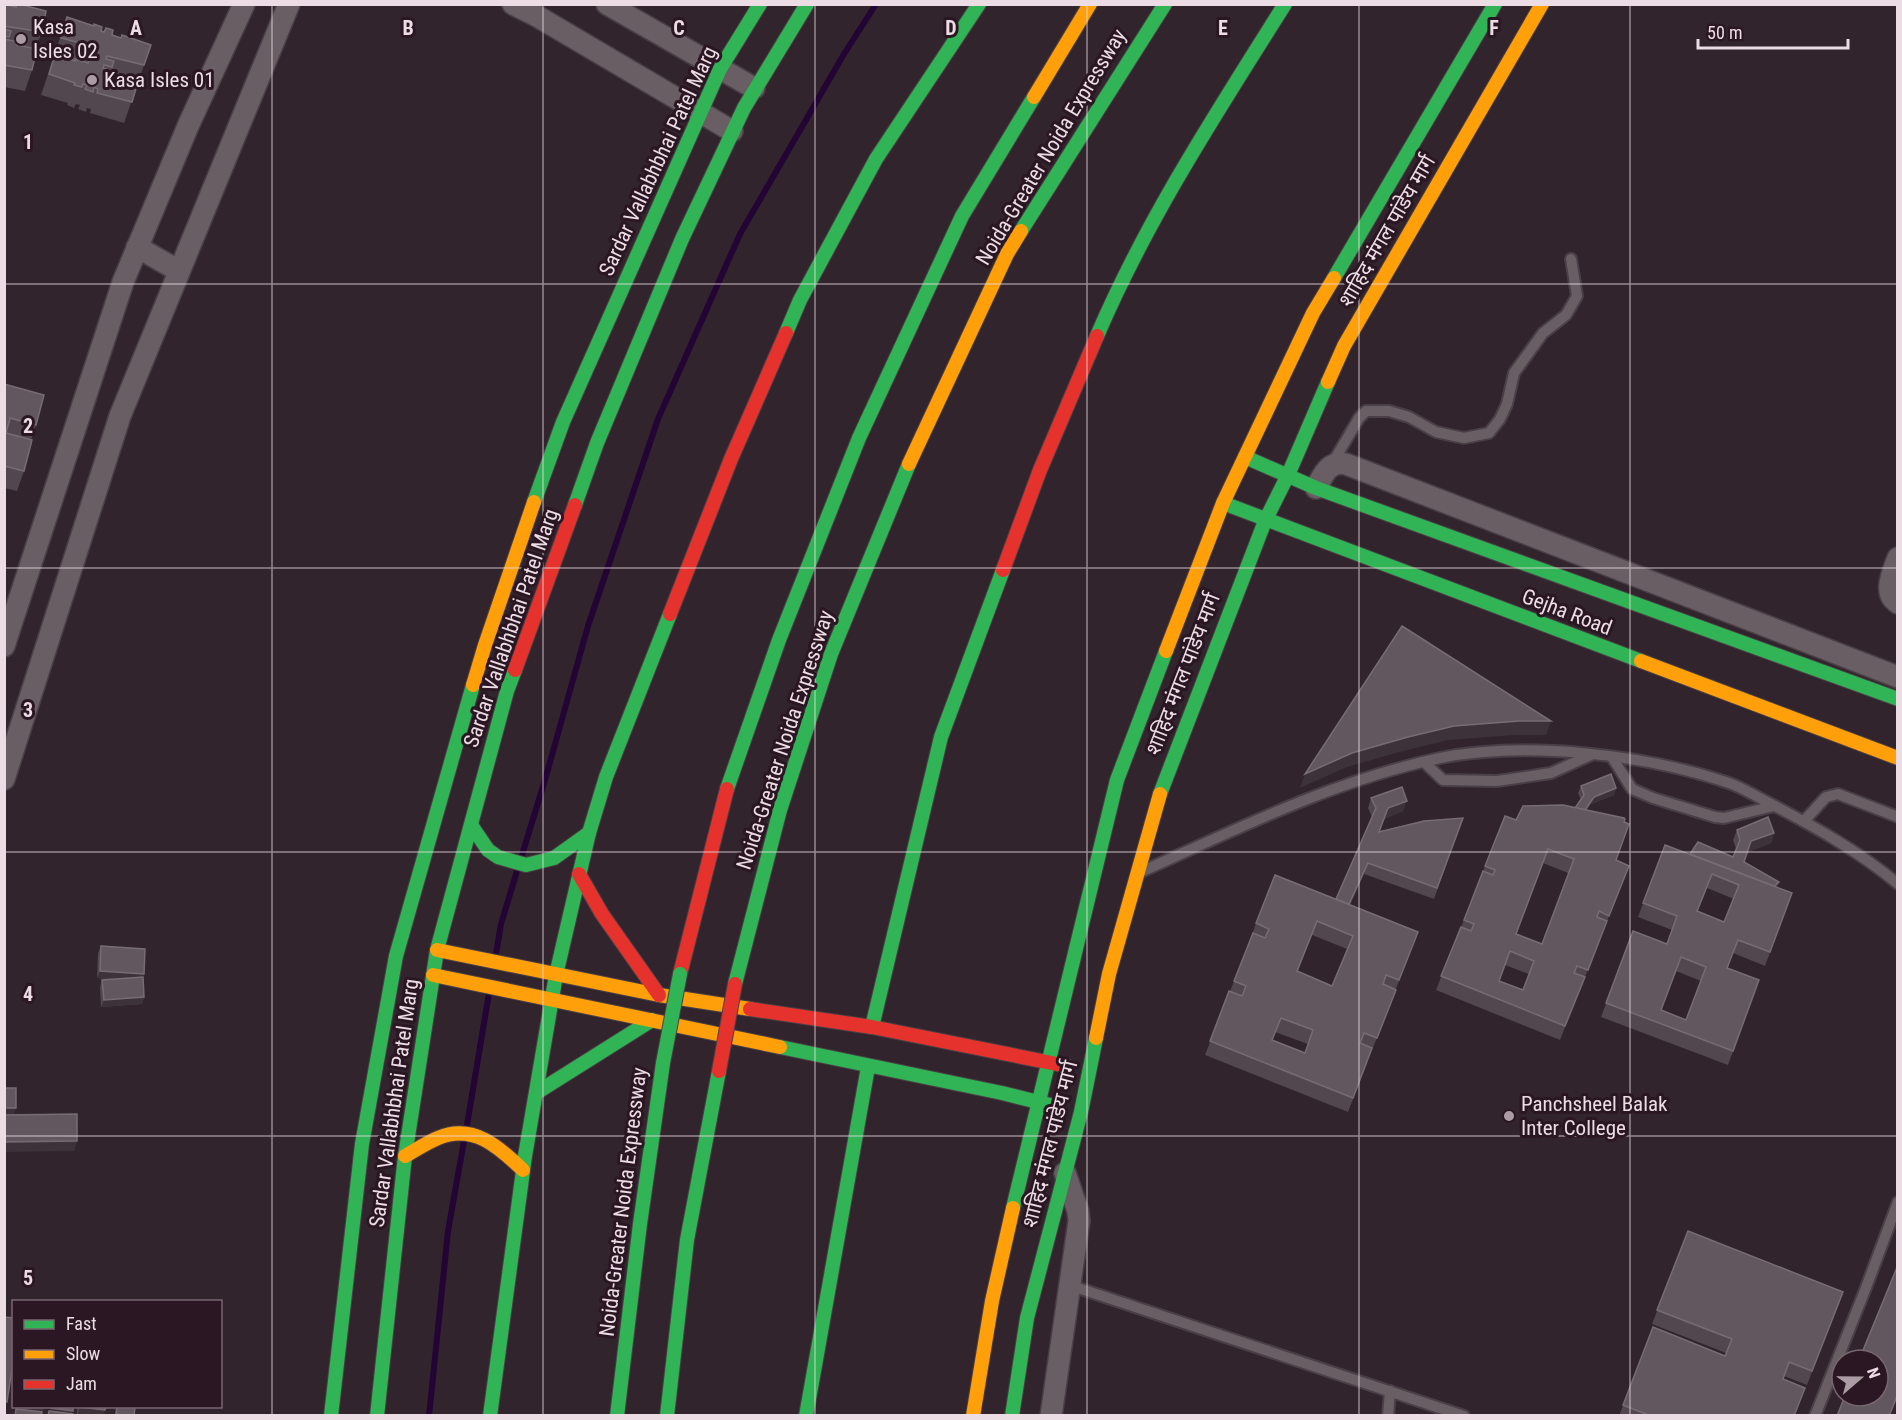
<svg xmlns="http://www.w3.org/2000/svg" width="1902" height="1420" viewBox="0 0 1902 1420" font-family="'Roboto Condensed','Noto Sans Devanagari',sans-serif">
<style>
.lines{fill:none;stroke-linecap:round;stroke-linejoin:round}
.stream{stroke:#220435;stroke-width:6}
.lane-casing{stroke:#4a3f46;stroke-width:14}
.street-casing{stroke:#4a3f46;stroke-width:24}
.fast-casing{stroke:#4a3f46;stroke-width:16}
.slow-casing{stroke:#4a3f46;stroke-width:16}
.jam-casing{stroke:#4a3f46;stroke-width:16}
.lane{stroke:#685e63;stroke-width:10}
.street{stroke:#685e63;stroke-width:21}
.fast{stroke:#30b455;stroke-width:14}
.slow{stroke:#ff9f0a;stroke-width:14}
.jam{stroke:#e5322d;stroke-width:14}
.fast-bridge-casing{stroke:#4a3f46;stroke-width:16;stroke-linecap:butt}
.jam-bridge-casing{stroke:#4a3f46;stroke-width:16;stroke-linecap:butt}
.fast-bridge{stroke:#30b455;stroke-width:14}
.jam-bridge{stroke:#e5322d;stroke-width:14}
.wall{fill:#52474f;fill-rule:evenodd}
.shaded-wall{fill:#3e323a}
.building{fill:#62575f;stroke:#786c74;stroke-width:1.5;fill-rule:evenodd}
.grid{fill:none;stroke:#ecdde5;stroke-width:1.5;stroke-opacity:0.55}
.poi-dot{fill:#ab9ca4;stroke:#2b1623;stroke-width:2}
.labels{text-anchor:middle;stroke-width:6;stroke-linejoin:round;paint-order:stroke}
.poi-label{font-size:21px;fill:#ecdde5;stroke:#2b1623;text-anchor:start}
.street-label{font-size:21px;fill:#ecdde5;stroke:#2b1623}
.grid-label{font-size:20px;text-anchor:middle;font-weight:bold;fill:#ecdde5;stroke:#2b1623;stroke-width:6;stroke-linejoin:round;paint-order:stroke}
</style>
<rect width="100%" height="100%" fill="#31242c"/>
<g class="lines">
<g class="stream">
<polyline points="522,855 545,780 588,626 658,419 740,234 844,54 876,4"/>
<polyline points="496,954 501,924 517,871"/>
<polyline points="467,1125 489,993"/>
<polyline points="429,1416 448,1231 464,1141"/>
</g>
<g class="lane-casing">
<g id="lane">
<polyline points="1332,464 1359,418 1366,411 1389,411 1409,417 1436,432 1464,438 1489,433 1500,419 1507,404 1514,373 1543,333 1566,315 1577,296 1571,259"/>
<polyline points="1612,757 1632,789 1653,798 1715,817 1724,818 1774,806"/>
<polyline points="1424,762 1443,780 1497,781 1551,773 1591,755"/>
<polyline points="1804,821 1826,797 1838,794 1898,817"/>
<path d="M1143,871c96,-43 193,-91 297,-113 85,-17 203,-4 286,24 16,5 31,15 45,22 44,23 89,48 127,80"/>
<polyline points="1069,1285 1464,1416"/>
<polyline points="1388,1416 1390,1391"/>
<polyline points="1815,1416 1867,1285 1898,1202"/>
</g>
</g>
<g class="street-casing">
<g id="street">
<polyline points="513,4 535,15 732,131"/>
<polyline points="607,4 754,88"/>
<polyline points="137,247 179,271"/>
<path d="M1316,488c8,-14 12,-27 30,-24l552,213"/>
<path d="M1898,558c-5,14 -16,35 0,45"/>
<polyline points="4,646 123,282 188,126 244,4"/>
<polyline points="4,779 120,416 289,4"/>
<polyline points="1051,1416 1079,1221 1078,1211 1065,1173"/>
</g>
</g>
<g class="fast-casing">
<g id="fast">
<polyline points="1021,231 1165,4"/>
<polyline points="1334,278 1495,4"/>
<polyline points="786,333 800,300 876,159 979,4"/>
<path d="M1097,336c50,-117 120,-224 188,-332"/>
<polyline points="1245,457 1316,488 1898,699"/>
<polyline points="534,502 563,422 720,69 760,4"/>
<polyline points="1223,503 1641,661"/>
<polyline points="575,505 597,443 682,239 744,108 807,4"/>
<polyline points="727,789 779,640 859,438 962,216 1034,97"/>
<polyline points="1160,794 1265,521 1288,475 1328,382"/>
<polyline points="471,825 488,850 498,857 526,865 554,858 589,833"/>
<polyline points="735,984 780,810 831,654 909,464"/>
<polyline points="872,1027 941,737 1003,570"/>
<polyline points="780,1047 1002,1093 1058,1107"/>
<polyline points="536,1093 652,1020"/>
<polyline points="1013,1208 1117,780 1166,651"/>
<polyline points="331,1416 362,1144 396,956 473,685"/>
<polyline points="377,1416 405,1156 437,950 507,691 515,670"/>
<polyline points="490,1416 525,1156 556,975 589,833 606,777 670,614"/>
<polyline points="617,1416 640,1224 663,1063"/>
<polyline points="667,1416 687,1240 719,1071"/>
<polyline points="806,1416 868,1067"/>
<polyline points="1012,1416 1027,1318 1081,1112 1096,1038"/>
</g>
</g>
<g class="slow-casing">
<g id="slow">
<polyline points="1034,97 1090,4"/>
<polyline points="1328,382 1344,346 1542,4"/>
<polyline points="909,464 1007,254 1021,231"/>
<polyline points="1166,651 1223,503 1313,313 1334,278"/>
<polyline points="1641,661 1898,758"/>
<polyline points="473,685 485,645 534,502"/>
<polyline points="437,950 659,995 750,1009"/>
<polyline points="433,975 780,1047"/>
<polyline points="1096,1038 1109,974 1160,794"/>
<path d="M405,1156c11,-6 21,-13 33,-18 35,-15 61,9 85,32"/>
<polyline points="973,1416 992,1301 1013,1208"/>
</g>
</g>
<g class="jam-casing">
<g id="jam">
<polyline points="1003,570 1040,470 1097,336"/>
<polyline points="670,614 731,459 786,333"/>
<polyline points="515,670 575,505"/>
<polyline points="579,874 602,914 659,995"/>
<polyline points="680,974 727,789"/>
<polyline points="750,1009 872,1027 1067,1066"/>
</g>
</g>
<use href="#lane" class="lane"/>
<use href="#street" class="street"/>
<use href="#fast" class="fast"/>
<use href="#slow" class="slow"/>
<use href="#jam" class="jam"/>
<g class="fast-bridge-casing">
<polyline id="fast-bridge" points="663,1063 680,974"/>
</g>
<g class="jam-bridge-casing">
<polyline id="jam-bridge" points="719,1071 735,984"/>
</g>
<use href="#fast-bridge" class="fast-bridge"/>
<use href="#jam-bridge" class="jam-bridge"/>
</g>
<g class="wall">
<polygon points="4,4 42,32 35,49 32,70 25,91 4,87"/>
<polygon points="67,17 101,31 121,38 151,45 124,123 90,113 91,109 87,108 86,112 78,109 80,105 76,104 74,108 67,105 68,103 41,95"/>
<polygon points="4,384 36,425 31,440 24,471 17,491 4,488"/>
<path d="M1581,786l35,2 -2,7 -23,9 -4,6 38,9 -9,41 13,6 -69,174 -124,-50 69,-174 11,4 59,-12 6,-8 -3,-7zM1543,863l25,10 -26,71 -26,-10zM1505,965l24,9 -6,16 -24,-9z"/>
<path d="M1371,798l32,13 -19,8 -5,13 84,-14 -29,81 -70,-25 -14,31 68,27 -70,180 -143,-57 46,-117 5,-15 80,-24 36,-82 -4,-9zM1312,935l35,14 -15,37 -34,-15zM1275,1032l33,12 -3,9 -33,-13z"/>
<path d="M1737,830l37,3 -3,10 -23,9 -4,10 35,20 -2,5 15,6 -27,73 -32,-13 -5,15 31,12 -31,85 -127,-48 32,-86 34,13 5,-14 -34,-13 27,-72 25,9 43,3 3,-8 -3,-9zM1707,888l27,11 -10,23 -26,-11zM1676,971l25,10 -15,39 -25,-10z"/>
<polygon points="101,946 144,974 143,977 144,997 142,1004 101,1007 100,987 102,980 111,979 97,978 98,953"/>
<polygon points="1688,1231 1843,1292 1807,1385 1784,1376 1783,1379 1794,1416 1619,1416 1653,1327 1725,1356 1726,1353 1652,1324"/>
<polygon points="78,1407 106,1407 103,1416 76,1416"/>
<polygon points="116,1407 135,1407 134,1416 115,1416"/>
</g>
<g class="shaded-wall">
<polygon points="1519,721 1551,721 1546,735 1514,735 1449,740 1403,751 1347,767 1300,788 1305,774 1352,753 1408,737 1454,726"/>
<polygon points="1616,788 1614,795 1591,804 1579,823 1582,816 1594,797"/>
<polygon points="1407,801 1403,811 1384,819 1388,808"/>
<polygon points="1774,833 1771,843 1748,852 1751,841"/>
<polygon points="1368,863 1364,874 1343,918 1347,908"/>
<polygon points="100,971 144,974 142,981 97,978"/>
<polygon points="144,997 142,1004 101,1007 104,1000"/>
<polygon points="4,1108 16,1108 14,1115 4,1115"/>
<polygon points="77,1141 74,1151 4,1152 4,1142"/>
<polygon points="22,1407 45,1407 42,1414 20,1412"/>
<polygon points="80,1407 105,1410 103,1416 77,1416"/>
<polygon points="51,1408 73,1411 71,1416 48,1415"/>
</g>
<g class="building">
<polygon points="4,4 16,7 17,4 19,4 46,11 42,32 4,26"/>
<polygon points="67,17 94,26 94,24 102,27 101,31 104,32 106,28 113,30 112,35 121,38 122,35 151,45 144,65 107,56 106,59 114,61 112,67 104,65 103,68 119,74 119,76 138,82 132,102 97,93 98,89 94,87 93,92 85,89 87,85 83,84 82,87 74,85 75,83 49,74 55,54 75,61 75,59 88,63 92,50 79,46 80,43 61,38"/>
<polygon points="4,29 11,31 9,37 4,36"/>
<polygon points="4,39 18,42 17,45 37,49 32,70 4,65"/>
<polygon points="4,384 44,395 36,425 10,418 6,433 32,440 24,471 4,466"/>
<polygon points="1402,626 1551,721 1519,721 1454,726 1408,737 1352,753 1305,774"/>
<polygon points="1611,774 1616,788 1594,797 1585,810 1575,808 1584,795 1581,786"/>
<polygon points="1402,787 1407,801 1388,808 1379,832 1424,821 1463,818 1437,888 1368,863 1349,904 1336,899 1376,808 1371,798"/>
<path d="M1563,805l61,13 1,1 -1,3 5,2 -13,36 13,6 -20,50 -10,-5 -2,6 10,4 -19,49 -11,-4 -3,7 11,4 -20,49 -124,-50 20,-49 10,4 3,-7 -10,-4 19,-49 10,4 2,-5 -10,-4 20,-50 11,4 7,-14zM1548,849l26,10 -32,85 -26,-10zM1510,951l24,10 -11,29 -24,-9z"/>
<polygon points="1768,817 1774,833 1751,841 1744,862 1779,882 1774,886 1690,854 1698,842 1733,857 1740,840 1737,830"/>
<path d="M1665,845l127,48 -22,59 -32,-12 -11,28 32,12 -26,71 -127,-48 27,-72 34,13 10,-28 -34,-13zM1712,874l27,11 -15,37 -27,-11zM1681,957l25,10 -20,53 -25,-10z"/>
<path d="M1275,875l143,57 -19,48 -13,-5 -3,9 13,6 -19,48 -13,-5 -4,10 12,5 -19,50 -143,-57 19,-50 13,5 4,-10 -12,-5 19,-48 12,5 4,-9 -13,-6zM1317,921l36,15 -21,50 -35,-15zM1281,1018l32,12 -8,23 -33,-13z"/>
<polygon points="101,946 145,949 144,974 100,971"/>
<polygon points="143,977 144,997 104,1000 102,980"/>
<rect x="4" y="1088" width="12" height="20"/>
<polygon points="77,1114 77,1141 4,1142 4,1115"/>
<polygon points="1688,1231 1843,1292 1812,1371 1789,1362 1783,1379 1805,1388 1794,1416 1651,1416 1623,1405 1653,1327 1725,1356 1732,1339 1657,1310"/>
<polygon points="1898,1265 1898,1394 1889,1416 1837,1416 1845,1396 1878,1396 1878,1360 1859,1360"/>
<polygon points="4,1317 14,1318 14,1356 7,1402 4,1401"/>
<polygon points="51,1407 73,1407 73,1411 51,1408"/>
<polygon points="80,1407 106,1407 105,1410"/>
<polygon points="117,1407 135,1407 134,1416 116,1414"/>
<polygon points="16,1409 42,1412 41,1416 15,1416"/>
<polygon points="49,1411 73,1414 73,1416 48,1416"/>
</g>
<path class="grid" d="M272,4v1412M543,4v1412M815,4v1412M1087,4v1412M1359,4v1412M1630,4v1412M4,284h1894M4,568h1894M4,852h1894M4,1136h1894"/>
<g class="poi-dot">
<circle cx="21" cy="39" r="6"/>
<circle cx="92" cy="80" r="6"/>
<circle cx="1509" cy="1116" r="6"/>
</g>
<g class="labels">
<g class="poi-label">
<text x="33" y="34">Kasa<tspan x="33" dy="24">Isles 02</tspan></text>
<text x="104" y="87">Kasa Isles 01</text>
<text x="1521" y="1111">Panchsheel Balak<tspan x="1521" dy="24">Inter College</tspan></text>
</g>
<g class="street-label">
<text transform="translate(1051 147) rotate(-59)" y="7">Noida-Greater Noida Expressway</text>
<text transform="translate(658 161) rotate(-65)" y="7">Sardar Vallabhbhai Patel Marg</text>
<text transform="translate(1387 231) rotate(-60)" y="7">शाहिद मंगल पांडेय मार्ग</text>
<text transform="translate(1567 612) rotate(21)" y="7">Gejha Road</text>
<text transform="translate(511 628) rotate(-71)" y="7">Sardar Vallabhbhai Patel Marg</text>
<text transform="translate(1183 674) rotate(-69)" y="7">शाहिद मंगल पांडेय मार्ग</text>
<text transform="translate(785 740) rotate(-72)" y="7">Noida-Greater Noida Expressway</text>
<text transform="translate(394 1103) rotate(-82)" y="7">Sardar Vallabhbhai Patel Marg</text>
<text transform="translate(1050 1144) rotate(-76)" y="7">शाहिद मंगल पांडेय मार्ग</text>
<text transform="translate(623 1202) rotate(-83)" y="7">Noida-Greater Noida Expressway</text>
</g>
</g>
<g class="grid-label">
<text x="136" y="35">A</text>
<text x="408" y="35">B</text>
<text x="679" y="35">C</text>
<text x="951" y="35">D</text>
<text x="1223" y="35">E</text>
<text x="1494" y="35">F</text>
<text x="28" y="149">1</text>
<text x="28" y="433">2</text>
<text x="28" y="717">3</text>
<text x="28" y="1001">4</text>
<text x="28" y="1285">5</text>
</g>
<rect width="1902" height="1420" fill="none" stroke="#ecdde5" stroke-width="12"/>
<rect x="12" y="1300" width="210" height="108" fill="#2b1623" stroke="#786671" stroke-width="1.5"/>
<rect x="24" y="1320" width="30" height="9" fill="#30b455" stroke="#786671" stroke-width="1.5"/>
<text x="66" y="1330" font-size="18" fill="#ecdde5">Fast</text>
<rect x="24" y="1350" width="30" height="9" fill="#ff9f0a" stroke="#786671" stroke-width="1.5"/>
<text x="66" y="1360" font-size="18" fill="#ecdde5">Slow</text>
<rect x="24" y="1380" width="30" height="9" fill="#e5322d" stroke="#786671" stroke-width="1.5"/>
<text x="66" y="1390" font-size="18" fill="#ecdde5">Jam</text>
<g transform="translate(1860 1378) rotate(70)"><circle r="28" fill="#2b1623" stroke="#786671" stroke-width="1.5"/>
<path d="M0-4.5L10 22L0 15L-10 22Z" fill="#ab9ca4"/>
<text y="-9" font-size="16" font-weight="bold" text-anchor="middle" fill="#ecdde5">N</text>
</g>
<path d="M1698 39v9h150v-9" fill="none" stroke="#ecdde5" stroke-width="3"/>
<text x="1707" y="39" font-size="18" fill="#ecdde5" stroke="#2b1623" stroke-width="4.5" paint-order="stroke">50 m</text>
</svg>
